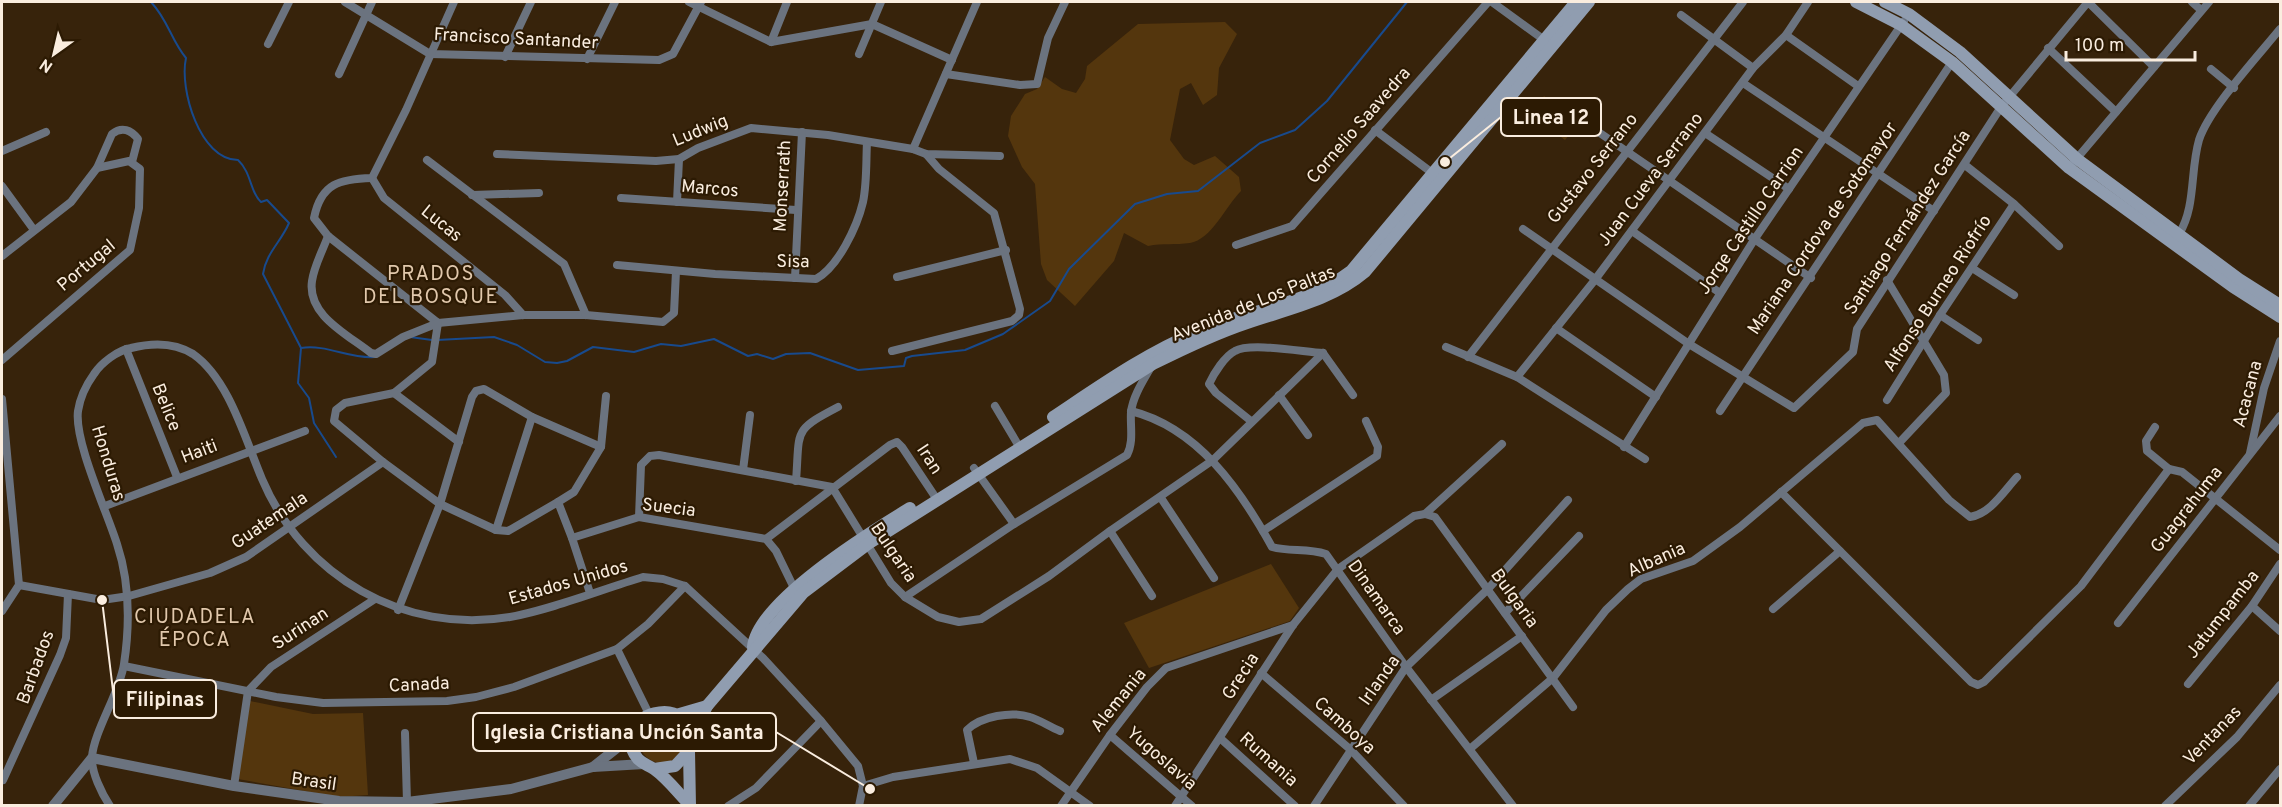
<svg xmlns="http://www.w3.org/2000/svg" width="2282" height="807" viewBox="0 0 2282 807" font-family="Overpass,sans-serif">
<style>
.green{fill:#54360d}
.lines{fill:none;stroke-linecap:round;stroke-linejoin:round}
.stream{stroke:#184a8d;stroke-width:2}
.minor{stroke:#6b737f;stroke-width:8}
.tertiary{stroke:#6b737f;stroke-width:10}
.secondary{stroke:#909db0;stroke-width:12}
.labels{text-anchor:middle;stroke-width:4.5;stroke-linejoin:round;paint-order:stroke}
.street-label{font-size:18px;fill:#faeddf;stroke:#2c1a03}
.neighbourhood-label{font-size:20px;letter-spacing:1.5px;fill:#e1c8ac;stroke:#2c1a03}
.leader{fill:none;stroke:#faeddf;stroke-width:2}
.callout-dot{fill:#faeddf;stroke:#2c1a03;stroke-width:2}
.callout{fill:#2c1a03;stroke:#faeddf;stroke-width:2}
.callout-label{font-size:20px;text-anchor:middle;font-weight:bold;fill:#faeddf}
</style>
<rect width="100%" height="100%" fill="#37230b"/>
<g class="green">
<path d="M1225,22l12,12 -18,34 -2,27 -14,10 -12,-22 -11,6 -10,51 14,19 10,6 21,-9 24,21 2,14c-15,15 -30,49 -51,52 -15,2 -27,0 -42,3l-24,-13 -10,28 -39,45 -28,-26 -6,-16 -6,-80 -13,-17 -14,-31 3,-20 14,-22 12,-5 8,-12 17,12 14,4 9,-14 2,-13 51,-42z"/>
<polygon points="1544,96 1579,123 1565,140 1530,114"/>
<polygon points="1271,564 1299,608 1290,621 1149,668 1124,623"/>
<polygon points="250,701 313,714 363,713 368,795 338,797 238,779"/>
<circle cx="662" cy="740" r="23"/>
</g>
<g class="lines">
<g class="stream">
<path d="M151,2c17,18 20,38 35,56 -7,31 14,102 52,102 14,13 12,33 23,42l6,-2 22,23c-8,19 -23,30 -26,51l38,74c26,-4 48,11 74,9"/>
<polyline points="410,337 432,340"/>
<polyline points="437,340 494,337 517,345 545,362 557,363 567,361 593,347 634,352 661,344 681,346 714,339 748,356 757,354 773,359 786,354 810,353 858,370 904,366 906,358 912,356 965,350 1003,334 1050,301 1069,269 1135,204 1167,194 1198,191 1260,143 1295,130 1327,101 1407,2"/>
<polyline points="301,348 298,383 309,398 314,423 336,457"/>
</g>
<g class="minor">
<polyline points="345,2 430,54 659,60 673,54 701,2"/>
<path d="M454,2l-48,108 -34,68c-32,1 -51,5 -58,40l14,18 110,87 85,-8h63l77,7 11,-9 2,-42"/>
<polyline points="689,2 771,42 872,24 952,60"/>
<polyline points="1492,2 1547,42"/>
<polyline points="2192,2 2201,10"/>
<polyline points="1681,15 1753,68"/>
<polyline points="1786,35 1858,86"/>
<polyline points="771,42 787,2"/>
<polyline points="268,44 289,2"/>
<polyline points="2048,48 2116,112"/>
<polyline points="859,54 881,2"/>
<polyline points="505,57 531,2"/>
<polyline points="587,59 615,2"/>
<polyline points="2211,69 2234,88"/>
<polyline points="339,74 372,2"/>
<polyline points="946,74 1020,85 1037,84 1048,38 1065,2"/>
<polyline points="1743,83 1934,211"/>
<polyline points="1375,130 1435,175"/>
<polyline points="1597,131 1811,278"/>
<polyline points="1705,133 1789,189"/>
<polyline points="913,149 977,2"/>
<polyline points="2,151 46,132"/>
<polyline points="497,154 656,161 679,159 698,148 751,128 828,135 913,149 926,154 1000,156"/>
<polyline points="427,160 564,264 586,315"/>
<polyline points="2073,163 2209,2"/>
<polyline points="1965,165 2014,204 2059,246"/>
<path d="M97,168l15,-34c10,-8 19,-4 26,5l-6,23"/>
<polyline points="372,178 384,198 505,295 523,315"/>
<polyline points="2,186 34,230"/>
<polyline points="472,195 539,193"/>
<polyline points="621,198 796,210"/>
<polyline points="677,202 679,159"/>
<polyline points="1523,229 1689,344 1794,408 1853,352 1857,329 2001,107 2088,2 2154,67"/>
<polyline points="1632,231 1720,293"/>
<path d="M2179,234c17,-27 11,-63 20,-94 10,-31 59,-84 81,-111"/>
<path d="M328,236c-5,14 -14,30 -16,45 -5,34 35,53 59,72l5,1 27,-17 35,-14 -6,39 -38,31 -49,10 -9,7 -2,11 49,41 57,42 56,26 12,1 50,-29 14,36"/>
<polyline points="1236,245 1292,226 1488,2"/>
<polyline points="2,256 71,202 97,168 129,161 140,169 139,208 130,250 2,360"/>
<path d="M617,265l98,9 101,5c22,-12 41,-52 47,-77 4,-19 3,-41 4,-60"/>
<polyline points="1972,268 2014,295"/>
<polyline points="897,277 1006,250"/>
<polyline points="795,278 802,132"/>
<polyline points="1887,280 1944,375 1946,393 1899,443"/>
<polyline points="1940,315 1978,340"/>
<polyline points="1556,328 1656,397"/>
<polyline points="1446,347 1517,377 1645,459"/>
<polyline points="126,349 177,477"/>
<polyline points="892,351 1012,321 1019,315 1020,309 994,213 939,169 926,154"/>
<polyline points="1323,353 1353,395"/>
<polyline points="1468,357 1743,2"/>
<polyline points="1517,377 1594,281 1753,68 1786,35 1808,2"/>
<polyline points="394,393 459,442"/>
<polyline points="1279,395 1308,435"/>
<polyline points="2,399 19,585 2,611"/>
<polyline points="1887,400 1940,315 2014,204"/>
<polyline points="995,406 1020,448"/>
<path d="M1131,411c67,17 109,78 141,136 18,5 35,1 54,7l80,113 107,139"/>
<polyline points="1720,411 1952,62"/>
<path d="M1251,421l-35,-28 -7,-9c5,-11 16,-28 26,-33 15,-9 69,1 88,2"/>
<polyline points="2155,427 2146,441 2147,451 2169,469 2182,472 2280,550"/>
<polyline points="1624,447 1754,240 1904,21"/>
<polyline points="2250,453 2264,388 2280,341"/>
<polyline points="974,468 1014,524"/>
<polyline points="743,470 750,415"/>
<path d="M796,481c4,-51 -4,-50 42,-74"/>
<polyline points="1781,492 1971,682 1978,685 1984,682 2081,586 2169,469"/>
<polyline points="1161,498 1214,578"/>
<polyline points="558,502 574,492 601,447 606,396"/>
<polyline points="105,506 305,431"/>
<polyline points="1425,514 1435,517 1573,707"/>
<polyline points="639,517 641,465 650,456 659,455 832,487 891,583 905,597 938,617 959,622 981,619 1049,576 1110,531 1213,460 1323,353"/>
<polyline points="496,530 532,417"/>
<polyline points="1110,531 1152,596"/>
<polyline points="1263,531 1377,456 1378,447 1366,421"/>
<polyline points="766,539 890,445 897,442 902,447 938,501"/>
<polyline points="19,585 102,600 129,596 210,573 246,557 383,462"/>
<polyline points="590,593 572,538 639,517 766,539 776,551 794,588"/>
<path d="M905,597l109,-73 113,-69c7,-13 3,-29 4,-43 2,-16 12,-31 20,-45"/>
<polyline points="2252,606 2280,631"/>
<polyline points="1773,609 1840,551"/>
<polyline points="398,610 440,504 472,397 476,391 484,389 532,417 601,447"/>
<polyline points="1505,613 1579,536"/>
<polyline points="2118,623 2280,416"/>
<polyline points="617,649 649,714"/>
<polyline points="124,666 276,697 323,703 447,701 476,697 514,687 617,649 648,624 685,586"/>
<polyline points="1261,673 1351,750 1404,806"/>
<polyline points="2188,684 2252,606 2280,564"/>
<polyline points="1431,700 1522,636"/>
<polyline points="405,733 407,802"/>
<polyline points="1110,735 1192,806"/>
<polyline points="1220,738 1295,806"/>
<path d="M1471,748l82,-70 53,-68 22,-21 13,-10 52,-18 47,-34 123,-104 14,-3 72,80 21,17c20,-3 34,-26 47,-40"/>
<path d="M974,763l-7,-33c14,-14 45,-19 63,-13 10,3 20,10 30,14"/>
<polyline points="3,780 60,655 66,638 68,594"/>
<polyline points="234,786 248,691 271,667 375,599"/>
<polyline points="863,786 893,777 1010,759 1037,768 1090,806"/>
<path d="M110,806c-8,-12 -19,-34 -18,-49 2,-26 28,-65 32,-93 6,-40 6,-81 -7,-120 -10,-32 -43,-103 -39,-133 2,-13 8,-26 16,-37 7,-11 24,-24 37,-26 20,-5 43,-6 62,6 36,25 52,85 69,125 41,97 142,156 248,138 43,-8 90,-27 133,-40l20,2 22,7 78,72 58,63 37,45 5,20 -4,20"/>
<polyline points="728,806 756,788 821,721"/>
<polyline points="1061,806 1110,735 1147,687 1166,668 1293,625"/>
<polyline points="1175,806 1293,625 1338,569 1414,516 1425,514 1502,444"/>
<polyline points="1314,806 1406,667 1488,589 1568,500"/>
<polyline points="2165,806 2237,737 2280,685"/>
<polyline points="2249,806 2280,769"/>
</g>
<g class="tertiary">
<polyline points="593,767 632,736"/>
<polyline points="53,806 92,758 234,786 339,801 407,802 511,789 593,767 644,764"/>
</g>
<g class="secondary">
<polyline points="1856,2 1901,25 1952,62 2069,168 2233,287 2280,317"/>
<polyline points="1885,2 1909,14 1960,52 2077,159 2239,279 2280,305"/>
<path d="M1053,417c48,-32 93,-64 146,-86 50,-21 109,-27 152,-60l225,-269"/>
<path d="M753,647c4,-45 119,-116 157,-139"/>
<polyline points="676,715 707,706"/>
<path d="M690,740l17,-34 96,-113 65,-49 285,-180c30,-15 61,-30 94,-41 41,-14 85,-23 118,-51l224,-270"/>
<polyline points="689,751 690,806"/>
<path d="M654,769l21,-3 14,-15c11,-67 -86,-36 -51,8 5,5 10,6 16,10 13,9 25,25 36,36"/>
</g>
</g>
<g class="labels">
<g class="street-label">
<text transform="translate(516 38) rotate(3)" y="6">Francisco Santander</text>
<text transform="translate(1358 125) rotate(-49)" y="6">Cornelio Saavedra</text>
<text transform="translate(700 130) rotate(-22)" y="6">Ludwig</text>
<text transform="translate(1592 168) rotate(-52)" y="6">Gustavo Serrano</text>
<text transform="translate(1650 179) rotate(-53)" y="6">Juan Cueva Serrano</text>
<text transform="translate(782 186) rotate(-87)" y="6">Monserrath</text>
<text transform="translate(710 188) rotate(5)" y="6">Marcos</text>
<text transform="translate(1750 220) rotate(-56)" y="6">Jorge Castillo Carrion</text>
<text transform="translate(1907 222) rotate(-57)" y="6">Santiago Fernández García</text>
<text transform="translate(442 223) rotate(39)" y="6">Lucas</text>
<text transform="translate(1822 228) rotate(-56)" y="6">Mariana Cordova de Sotomayor</text>
<text transform="translate(793 261) rotate(1)" y="6">Sisa</text>
<text transform="translate(86 265) rotate(-40)" y="6">Portugal</text>
<text transform="translate(1937 293) rotate(-57)" y="6">Alfonso Burneo Riofrío</text>
<text transform="translate(1253 303) rotate(-22)" y="6">Avenida de Los Paltas</text>
<text transform="translate(2247 394) rotate(-75)" y="6">Acacana</text>
<text transform="translate(167 407) rotate(68)" y="6">Belice</text>
<text transform="translate(199 451) rotate(-21)" y="6">Haiti</text>
<text transform="translate(930 459) rotate(57)" y="6">Iran</text>
<text transform="translate(109 463) rotate(73)" y="6">Honduras</text>
<text transform="translate(669 507) rotate(7)" y="6">Suecia</text>
<text transform="translate(2186 509) rotate(-52)" y="6">Guagrahuma</text>
<text transform="translate(269 520) rotate(-34)" y="6">Guatemala</text>
<text transform="translate(894 552) rotate(56)" y="6">Bulgaria</text>
<text transform="translate(1656 559) rotate(-24)" y="6">Albania</text>
<text transform="translate(568 582) rotate(-16)" y="6">Estados Unidos</text>
<text transform="translate(1377 597) rotate(55)" y="6">Dinamarca</text>
<text transform="translate(1515 598) rotate(54)" y="6">Bulgaria</text>
<text transform="translate(2222 614) rotate(-52)" y="6">Jatumpamba</text>
<text transform="translate(300 628) rotate(-33)" y="6">Surinan</text>
<text transform="translate(35 667) rotate(-70)" y="6">Barbados</text>
<text transform="translate(1240 676) rotate(-57)" y="6">Grecia</text>
<text transform="translate(1379 680) rotate(-55)" y="6">Irlanda</text>
<text transform="translate(419 684) rotate(-3)" y="6">Canada</text>
<text transform="translate(1118 700) rotate(-51)" y="6">Alemania</text>
<text transform="translate(1345 725) rotate(42)" y="6">Camboya</text>
<text transform="translate(2212 735) rotate(-46)" y="6">Ventanas</text>
<text transform="translate(1162 758) rotate(41)" y="6">Yugoslavia</text>
<text transform="translate(1269 759) rotate(42)" y="6">Rumania</text>
<text transform="translate(314 781) rotate(8)" y="6">Brasil</text>
</g>
<g class="neighbourhood-label">
<text x="431" y="280">PRADOS<tspan x="431" dy="23">DEL BOSQUE</tspan></text>
<text x="195" y="623">CIUDADELA<tspan x="195" dy="23">ÉPOCA</tspan></text>
</g>
</g>
<path class="leader" d="M1445 162L1501 117M102 600L114 699M870 789L776 732"/>
<g class="callout-dot">
<circle cx="1445" cy="162" r="6"/>
<circle cx="102" cy="600" r="6"/>
<circle cx="870" cy="789" r="6"/>
</g>
<g class="callout">
<rect x="1501" y="98" width="100" height="38" rx="6"/>
<rect x="114" y="680" width="102" height="38" rx="6"/>
<rect x="473" y="713" width="303" height="38" rx="6"/>
</g>
<g class="callout-label">
<text x="1551" y="124">Linea 12</text>
<text x="165" y="706">Filipinas</text>
<text x="624" y="739">Iglesia Cristiana Unción Santa</text>
</g>
<rect width="2282" height="807" fill="none" stroke="#faeddf" stroke-width="6"/>
<g transform="translate(54 54) rotate(214)" stroke="#2c1a03" stroke-width="4.5" paint-order="stroke">
<path d="M0-4.5L10 22L0 15L-10 22Z" fill="#faeddf"/>
<text y="-9" font-size="16" font-weight="bold" text-anchor="middle" fill="#faeddf">N</text>
</g>
<path d="M2066 51v9h129v-9" fill="none" stroke="#faeddf" stroke-width="3"/>
<text x="2075" y="51" font-size="18" fill="#faeddf" stroke="#2c1a03" stroke-width="4.5" paint-order="stroke">100 m</text>
</svg>
